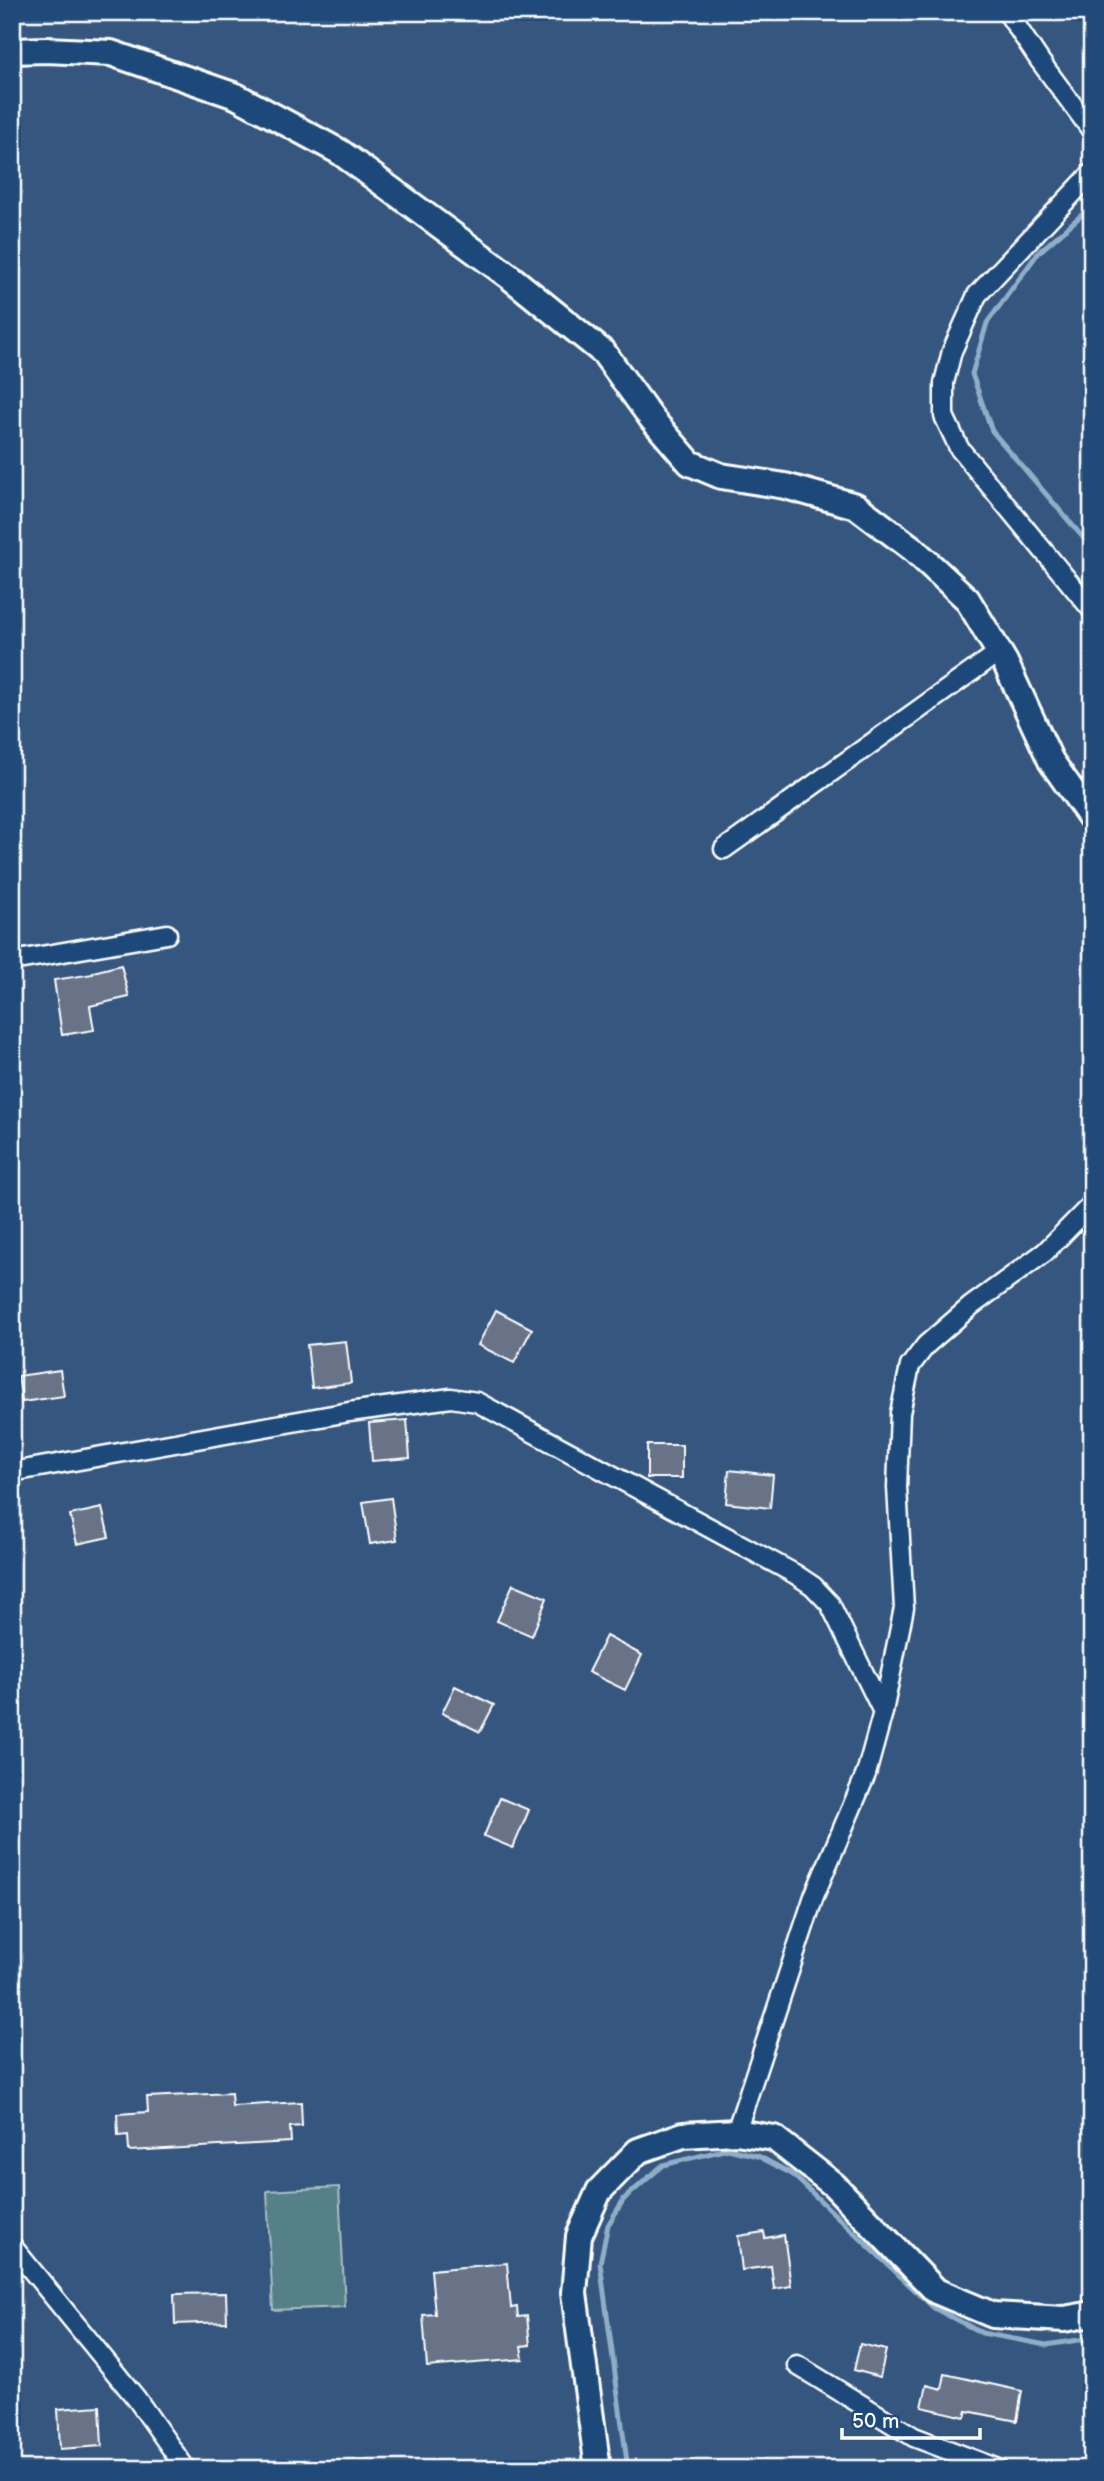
<svg xmlns="http://www.w3.org/2000/svg" width="1104" height="2481" viewBox="0 0 1104 2481" font-family="'Balsamiq Sans',sans-serif">
<style>
.green{fill:#568087;stroke:#aac0c3;stroke-width:2}
.lines{fill:none;stroke-linecap:round;stroke-linejoin:round}
.stream{stroke:#90aec8;stroke-width:5}
.building{fill:#687388;stroke:#fff;stroke-width:2}
.street-casing{stroke:#fff;stroke-width:23}
.secondary-casing{stroke:#fff;stroke-width:30}
.street{stroke:#1f4a7a;stroke-width:18}
.secondary{stroke:#1f4a7a;stroke-width:24}
</style>
<rect width="100%" height="100%" fill="#35567e"/>
<filter id="ink" filterUnits="userSpaceOnUse"><feTurbulence type="fractalNoise" baseFrequency=".0143" numOctaves="2"/><feDisplacementMap in="SourceGraphic" scale="14" xChannelSelector="R" yChannelSelector="G"/><feConvolveMatrix kernelMatrix="1 2 1 2 8 2 1 2 1" color-interpolation-filters="sRGB"/></filter>
<g filter="url(#ink)">
<polygon class="green" points="339,2187 345,2307 273,2310 267,2191"/>
<g class="lines">
<g class="stream">
<polyline points="1092,206 1038,253 987,323 972,374 992,431 1092,548"/>
<polyline points="628,2469 600,2263 608,2225 624,2199 663,2165 728,2149 758,2156 792,2174 934,2308 982,2333 1046,2345 1092,2338"/>
</g>
</g>
<g class="building">
<polygon points="121,965 129,997 90,1006 94,1030 62,1035 54,980 93,974 93,972"/>
<polygon points="496,1310 532,1329 514,1363 478,1345"/>
<polygon points="346,1341 351,1383 312,1388 307,1345"/>
<polygon points="60,1370 64,1396 22,1402 18,1376"/>
<polygon points="407,1420 410,1458 372,1461 369,1423"/>
<rect x="647" y="1445" width="35" height="33"/>
<polygon points="729,1470 773,1475 770,1508 726,1503"/>
<polygon points="391,1498 397,1540 370,1544 363,1502"/>
<polygon points="102,1508 109,1537 77,1544 70,1515"/>
<polygon points="513,1584 547,1598 532,1636 497,1621"/>
<polygon points="606,1636 642,1655 625,1690 588,1672"/>
<polygon points="455,1686 494,1705 480,1732 442,1713"/>
<polygon points="500,1798 529,1810 513,1848 484,1836"/>
<polygon points="231,2093 232,2106 301,2102 302,2126 290,2127 291,2142 129,2151 128,2135 118,2136 117,2114 148,2112 147,2097"/>
<polygon points="764,2232 765,2238 784,2235 791,2286 774,2289 771,2266 742,2270 738,2236"/>
<polygon points="507,2263 511,2308 517,2307 518,2317 527,2316 530,2345 521,2346 523,2359 427,2367 423,2315 435,2314 431,2270"/>
<polygon points="226,2293 227,2322 175,2324 174,2294"/>
<polygon points="860,2344 886,2350 880,2377 854,2370"/>
<polygon points="945,2374 1022,2391 1017,2421 967,2411 965,2417 922,2407 927,2385 942,2389"/>
<polygon points="100,2406 102,2446 60,2449 58,2409"/>
</g>
<g class="lines">
<g class="street-casing">
<g id="street">
<polyline points="1007,12 1040,61 1092,131"/>
<polyline points="1092,173 977,295 952,351 944,383 944,416 959,448 1092,610"/>
<polyline points="724,849 999,652"/>
<polyline points="12,961 167,934"/>
<polyline points="12,1472 349,1412 451,1398 477,1402 795,1574 813,1586 830,1604 883,1712"/>
<polyline points="736,2132 814,1896 866,1774 883,1712 904,1608 897,1487 900,1413 910,1366 926,1345 971,1306 1045,1252 1092,1204"/>
<polyline points="12,2246 136,2398 186,2469"/>
<polyline points="797,2365 914,2437 998,2469"/>
</g>
</g>
<g class="secondary-casing">
<g id="secondary">
<polyline points="12,51 46,50 111,53 236,96 340,152 510,277 604,353 652,419 690,463 721,476 785,486 856,506 913,549 967,599 1005,662 1051,761 1092,819"/>
<polyline points="598,2469 574,2293 579,2236 599,2191 638,2151 683,2135 736,2132 774,2138 834,2185 936,2291 993,2315 1064,2319 1092,2314"/>
</g>
</g>
<use href="#street" class="street"/>
<use href="#secondary" class="secondary"/>
</g>
</g>
<rect width="1104" height="2481" fill="none" stroke="#1f4a7a" stroke-width="42"/>
<rect x="21" y="21" width="1062" height="2439" fill="none" stroke="#fff" stroke-width="2.5" filter="url(#ink)"/>
<path d="M842 2428v10h138v-10" fill="none" stroke="#ffffff" stroke-width="3.5"/>
<text x="852" y="2428" font-size="21" fill="#ffffff" stroke="#1f4a7a" stroke-width="5" paint-order="stroke">50 m</text>
</svg>
